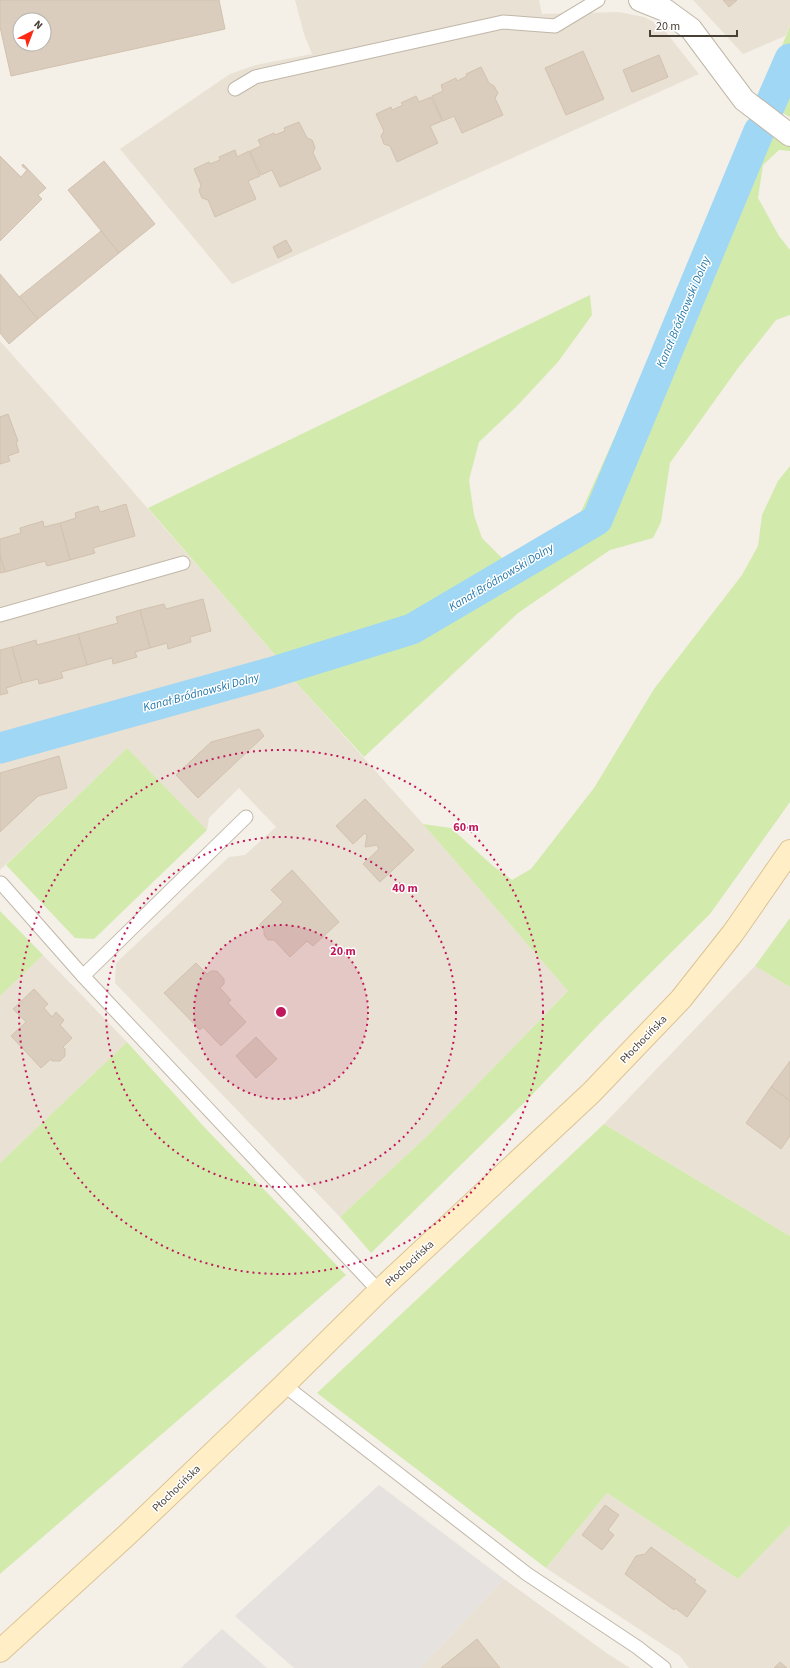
<svg xmlns="http://www.w3.org/2000/svg" width="790" height="1668" viewBox="0 0 790 1668" font-family="'Source Sans 3',sans-serif">
<style>
.residential{fill:#e9e1d4}
.green{fill:#d2ebad}
.parking{fill:#e5e2df}
.lines{fill:none;stroke-linecap:round;stroke-linejoin:round}
.canal{stroke:#9fd7f5;stroke-width:31}
.building{fill:#dacdbe;stroke:#d2c2ae;fill-rule:evenodd}
.service-casing{stroke:#c0b7a8;stroke-width:15}
.minor-casing{stroke:#c0b7a8;stroke-width:24}
.secondary-casing{stroke:#dbc495;stroke-width:24}
.service{stroke:#fff;stroke-width:13}
.minor{stroke:#fff;stroke-width:22}
.secondary{stroke:#ffeec6;stroke-width:22}
.ring{fill:none;stroke:#c2185b;stroke-width:2;stroke-dasharray:2 4}
.labels{text-anchor:middle;stroke-width:3;stroke-linejoin:round;paint-order:stroke}
.street-label{font-size:11px;fill:#483f35;stroke:#fff}
.water-label{font-size:12px;font-style:italic;fill:#2579aa;stroke:#fff}
.centre{fill:#c2185b;stroke:#fff;stroke-width:2}
.ring-label{font-size:12px;text-anchor:middle;font-weight:bold;fill:#c2185b;stroke:#fff;stroke-width:3;stroke-linejoin:round;paint-order:stroke}
</style>
<rect width="100%" height="100%" fill="#f4efe7"/>
<g class="residential">
<polygon points="295,0 539,0 542,14 619,12 644,17 661,26 699,74 232,284 120,149 230,74 256,65 312,54 304,34"/>
<polygon points="693,0 790,0 790,26 785,36 743,54"/>
<polygon points="0,341 103,457 282,663 0,740"/>
<polygon points="290,676 423,824 568,991 426,1137 340,1217 115,983 116,963 229,857 245,855 276,827 239,788 209,818 207,830 127,748 0,870 0,756"/>
<polygon points="43,955 127,1042 0,1163 0,996"/>
<polygon points="755,966 790,987 790,1236 604,1124"/>
<polygon points="607,1493 738,1579 790,1525 790,1668 689,1668 680,1656 546,1568"/>
<polygon points="504,1579 608,1654 630,1668 420,1668"/>
</g>
<g class="green">
<polygon points="790,26 790,117 779,111 762,95"/>
<polygon points="755,126 767,131 790,147 790,151 779,150 763,165 758,198 779,236 790,250 790,315 776,320 738,368 670,463 661,522 653,538 610,550 518,613 364,757 290,676 0,756 0,740 282,663 148,508 590,295 592,315 558,362 517,406 479,442 469,480 474,515 482,538 506,562 580,514"/>
<polygon points="790,466 790,802 710,914 599,1024 528,1099 371,1253 340,1217 426,1137 568,991 423,824 451,828 493,866 512,880 531,869 594,788 654,689 742,575 758,546 762,515 778,481"/>
<polygon points="127,748 207,830 94,939 75,938 6,865"/>
<polygon points="0,911 43,955 0,996"/>
<polygon points="790,918 790,987 755,966"/>
<polygon points="127,1042 207,1130 346,1275 0,1574 0,1163"/>
<polygon points="604,1124 790,1236 790,1525 738,1579 607,1493 546,1568 317,1393"/>
</g>
<g class="parking">
<polygon points="379,1485 504,1579 420,1668 294,1668 235,1616"/>
<polygon points="222,1629 267,1668 181,1668"/>
</g>
<g class="lines">
<g class="canal">
<polyline points="769,107 790,59"/>
<polyline points="0,748 270,673 412,629 597,520 759,131"/>
</g>
</g>
<g class="building">
<path d="M0,0h219l6,29 -214,47 -11,-49zM20,20h24v24h-24z"/>
<polygon points="723,0 737,0 729,7"/>
<polygon points="583,51 604,99 566,115 545,68"/>
<polygon points="659,55 668,77 632,92 623,70"/>
<polygon points="481,67 489,83 494,86 498,93 495,98 503,115 462,133 454,116 443,121 432,96 443,91 441,85 456,78 457,81 467,76 466,74"/>
<polygon points="416,96 419,102 431,97 442,121 430,126 438,143 397,162 390,146 384,144 381,136 384,131 376,114 391,107 392,110 403,105 401,103"/>
<polygon points="299,122 307,138 312,140 315,147 313,153 321,169 280,187 272,170 261,175 250,151 261,146 258,140 274,133 275,135 285,131 284,128"/>
<polygon points="235,150 237,157 249,151 260,176 248,181 256,199 215,217 208,200 202,198 199,191 201,185 194,169 209,162 210,164 220,160 219,157"/>
<polygon points="0,156 21,177 27,170 22,166 23,164 46,188 38,195 42,199 0,241"/>
<polygon points="104,161 155,224 119,253 68,190"/>
<polygon points="101,231 119,253 38,319 19,297"/>
<polygon points="286,240 292,251 278,258 273,247"/>
<polygon points="0,274 38,319 9,344 0,333"/>
<polygon points="8,414 18,441 16,442 19,452 8,456 10,461 0,464 0,417"/>
<polygon points="126,504 135,536 93,548 95,553 70,560 60,523 76,518 75,513 98,506 100,512"/>
<polygon points="43,521 44,527 60,523 70,560 47,566 45,561 5,572 0,555 0,539 21,533 20,528"/>
<polygon points="0,555 5,572 0,573"/>
<polygon points="203,599 211,631 190,637 191,642 168,649 167,643 150,648 140,610 164,604 166,609"/>
<polygon points="140,610 150,648 135,652 137,657 113,664 112,658 87,665 78,634 118,623 116,617"/>
<polygon points="78,634 87,665 61,672 63,678 39,684 38,679 22,683 12,647 36,640 37,645"/>
<polygon points="12,647 22,683 6,688 8,693 0,695 0,650"/>
<polygon points="259,729 264,736 198,798 176,775 211,742"/>
<polygon points="59,756 67,788 38,796 0,832 0,773"/>
<polygon points="365,799 414,850 380,882 363,864 379,849 377,845 365,847 367,836 365,833 353,844 336,826"/>
<polygon points="292,870 339,922 313,946 307,941 290,957 274,940 268,940 264,935 264,930 259,925 283,902 271,890"/>
<polygon points="196,963 207,974 211,971 217,971 224,979 224,984 220,988 231,1000 228,1003 246,1022 221,1046 203,1027 200,1030 164,993"/>
<polygon points="34,989 48,1004 44,1008 52,1017 56,1012 64,1020 60,1025 72,1038 63,1047 65,1049 65,1056 60,1061 52,1061 51,1059 41,1068 11,1036 26,1022 13,1009"/>
<polygon points="256,1037 277,1059 256,1078 236,1056"/>
<polygon points="790,1061 790,1101 771,1087"/>
<polygon points="771,1087 790,1101 790,1136 781,1149 746,1123"/>
<polygon points="605,1505 619,1515 608,1530 614,1535 602,1550 582,1535"/>
<polygon points="651,1547 696,1580 694,1582 706,1591 687,1617 675,1608 674,1610 625,1574 636,1556 645,1554"/>
<polygon points="477,1639 500,1668 441,1668"/>
<polygon points="780,1662 787,1668 774,1668"/>
</g>
<g class="lines">
<g class="service-casing">
<g id="service">
<polyline points="235,89 255,77 503,22 555,26 598,0"/>
<polyline points="0,615 183,563"/>
<polyline points="1,883 83,976 379,1291"/>
<polyline points="83,976 246,817"/>
<polyline points="284,1385 527,1574 637,1647 664,1668"/>
</g>
</g>
<g class="minor-casing">
<polyline id="minor" points="640,0 665,10 691,29 744,100 790,135"/>
</g>
<g class="secondary-casing">
<polyline id="secondary" points="0,1651 128,1534 284,1385 379,1291 591,1093 681,999 733,933 790,851"/>
</g>
<use href="#service" class="service"/>
<use href="#minor" class="minor"/>
<use href="#secondary" class="secondary"/>
</g>
<circle cx="281" cy="1012" r="87" fill="#c2185b" fill-opacity=".12"/>
<g class="ring">
<circle cx="281" cy="1012" r="87"/>
<circle cx="281" cy="1012" r="175"/>
<circle cx="281" cy="1012" r="262"/>
</g>
<g class="labels">
<g class="street-label">
<text transform="translate(643 1039) rotate(-46)" y="4">Płochocińska</text>
<text transform="translate(409 1263) rotate(-43)" y="4">Płochocińska</text>
<text transform="translate(176 1488) rotate(-44)" y="4">Płochocińska</text>
</g>
<g class="water-label">
<text transform="translate(683 312) rotate(-67)" y="4">Kanał Bródnowski Dolny</text>
<text transform="translate(501 577) rotate(-31)" y="4">Kanał Bródnowski Dolny</text>
<text transform="translate(201 692) rotate(-15)" y="4">Kanał Bródnowski Dolny</text>
</g>
</g>
<circle cx="281" cy="1012" r="6" class="centre"/>
<g class="ring-label">
<text x="466" y="831">60 m</text>
<text x="405" y="892">40 m</text>
<text x="343" y="955">20 m</text>
</g>
<g transform="translate(32 32) rotate(42)"><circle r="19" fill="#ffffff" stroke="#b6b2ae"/>
<path d="M0-3L7 15L0 10L-7 15Z" fill="#ff2913"/>
<text y="-6" font-size="11" font-weight="bold" text-anchor="middle" fill="#483f35">N</text>
</g>
<path d="M650 30v6h87v-6" fill="none" stroke="#483f35" stroke-width="2"/>
<text x="656" y="30" font-size="12" fill="#483f35" stroke="#ffffff" stroke-width="3" paint-order="stroke">20 m</text>
</svg>
